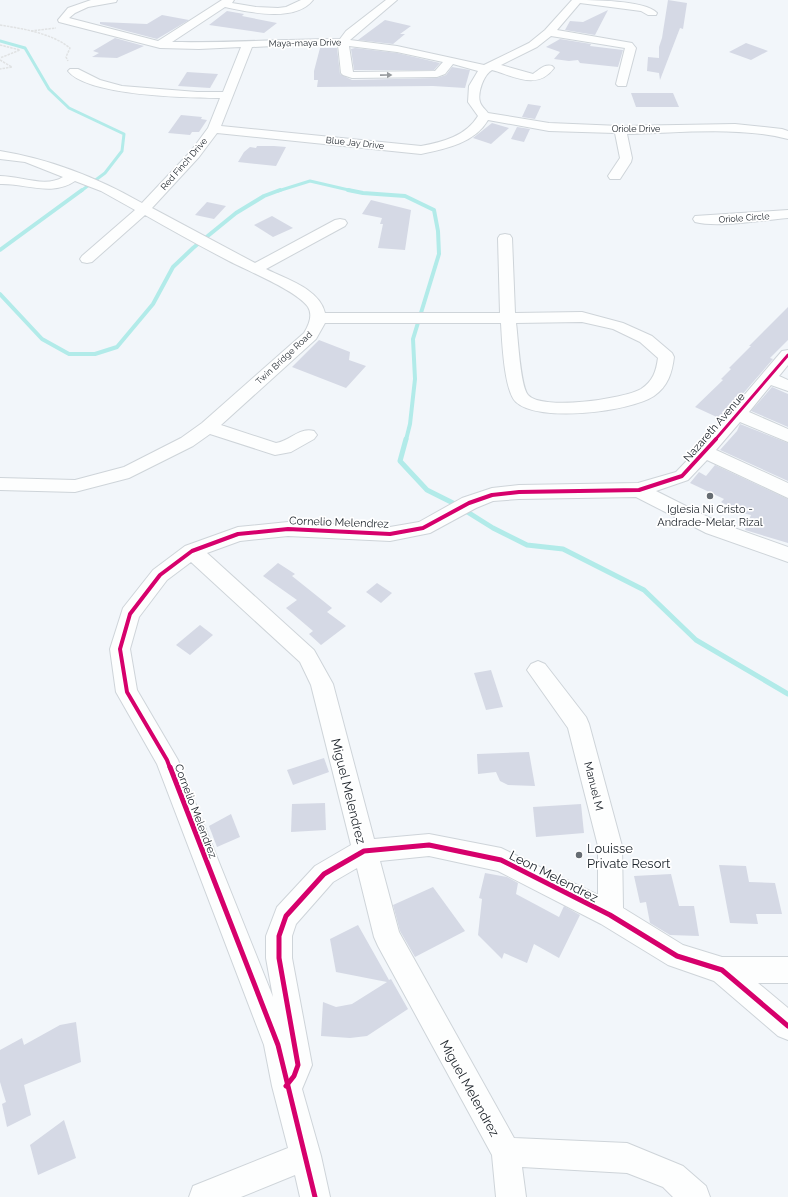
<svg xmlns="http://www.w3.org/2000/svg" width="788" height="1197" viewBox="0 0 788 1197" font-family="Raleway,sans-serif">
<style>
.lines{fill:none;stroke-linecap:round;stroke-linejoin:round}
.stream-far2{stroke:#b2ebe9;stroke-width:3}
.stream-far1{stroke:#b2ebe9;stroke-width:4}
.stream{stroke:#b2ebe9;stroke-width:5}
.building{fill:#d5d9e5}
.minor-casing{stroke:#ced4d9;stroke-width:2}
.path{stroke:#e0e2e3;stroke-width:1.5;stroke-dasharray:2.5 1;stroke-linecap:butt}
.minor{fill:#fdfefe;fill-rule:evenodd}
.cycleway-far2-casing{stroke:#fff;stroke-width:5}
.cycleway-far1-casing{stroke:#fff;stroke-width:6}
.cycleway-casing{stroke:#fff;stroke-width:8}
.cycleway-far2{stroke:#d6006c;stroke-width:3}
.cycleway-far1{stroke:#d6006c;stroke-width:4}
.cycleway{stroke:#d6006c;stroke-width:5}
.oneway{fill:#979b9e}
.poi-dot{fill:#666c72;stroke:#fff;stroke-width:1.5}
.labels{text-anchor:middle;stroke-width:3.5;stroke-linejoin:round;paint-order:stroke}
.far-street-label{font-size:9px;fill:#1b2229;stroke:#fff}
.street-label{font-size:11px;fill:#1b2229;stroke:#fff}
.poi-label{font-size:11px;fill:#1b2229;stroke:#fff}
.near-street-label{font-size:13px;fill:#1b2229;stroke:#fff}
.near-poi-label{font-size:13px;fill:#1b2229;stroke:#fff;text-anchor:start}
</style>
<rect width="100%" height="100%" fill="#f2f6fa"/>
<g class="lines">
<g class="stream-far2">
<polyline points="0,41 25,48 49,89 69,108 124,134 122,151 105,173 81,191"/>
<polyline points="278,191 310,181 353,191"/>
</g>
<g class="stream-far1">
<polyline points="348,190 363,193 405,196 434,210 438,231 439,254 413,339 415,379 410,424 406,440"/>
<polyline points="0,250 82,190"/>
<polyline points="0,294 42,339 69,354 95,354 117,347 153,304 173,267 193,248 236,213 264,196 280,190"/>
</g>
<polyline class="stream" points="406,439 400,461 427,490 453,503 493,528 527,545 563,549 644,590 696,640 788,694"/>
</g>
<g class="building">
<polygon points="668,0 687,3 683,29 680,28 660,80 659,73 647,71 648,57 659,58 659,47 662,38"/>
<polygon points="608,10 595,35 565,30 570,21 583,22"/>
<polygon points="227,11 244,14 242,16 277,23 264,33 209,25"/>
<polygon points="162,15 189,20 157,39 100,24 100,22 147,24"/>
<polygon points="385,20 411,26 400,34 405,34 393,44 358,40"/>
<polygon points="115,38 144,46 117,58 92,57 99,53 93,51"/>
<polygon points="560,39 591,44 590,46 623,50 618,67 580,63 578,60 569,61 554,59 560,52 546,47"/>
<polygon points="746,43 768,51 751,60 729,52"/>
<polygon points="320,48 337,48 340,74 352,80 437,78 446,75 452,67 470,70 465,88 433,86 317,87 318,80 314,80 314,71"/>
<polygon points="355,48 397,53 440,63 434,70 354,70 351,49"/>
<polygon points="187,72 218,74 210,88 178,86"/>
<polygon points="631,93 673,93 679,107 636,107"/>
<polygon points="528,104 541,106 535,119 522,117"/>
<polygon points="181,115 202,117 201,119 207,120 199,132 192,132 190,135 168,133"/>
<polygon points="492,123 509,128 491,144 473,138"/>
<polygon points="517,127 530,129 524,142 511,139"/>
<polygon points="257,146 274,146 286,147 276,166 238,162 244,152 250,147 256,148"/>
<polygon points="371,200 411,210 405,250 378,248 383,224 380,224 382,218 362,214"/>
<polygon points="207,202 226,206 214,219 195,215"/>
<polygon points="272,216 293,228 273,237 254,225"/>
<polygon points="788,307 788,340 770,358 773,359 721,419 695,407 723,380 721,379 731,369 729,368 751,346 749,346"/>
<polygon points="319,340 350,352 349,360 366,366 346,388 292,367"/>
<polygon points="772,387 788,394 788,427 751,411"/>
<polygon points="740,424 788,443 788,481 720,450 737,431"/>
<polygon points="715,465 788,499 788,543 745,530 751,515 742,513 721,502 724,499 690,483 699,472 706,476"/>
<polygon points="278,563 295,574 292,576 332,608 327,612 346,626 321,645 309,634 313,631 286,608 297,600 263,576"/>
<polygon points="377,583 392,593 381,603 366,592"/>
<polygon points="200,625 213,635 190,655 176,645"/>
<polygon points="491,670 503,707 486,710 474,673"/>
<polygon points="529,752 535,786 508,785 500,781 496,772 478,774 477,754"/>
<polygon points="324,758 329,772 293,785 287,770"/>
<polygon points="325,803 326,830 291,832 292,804"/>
<polygon points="581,804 584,833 536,837 533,807"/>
<polygon points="231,814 240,837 217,847 209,826"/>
<polygon points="719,865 746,866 749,882 775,883 782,914 756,914 758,924 730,923"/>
<polygon points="485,873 507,877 518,883 516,894 559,917 564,906 580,915 559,958 534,944 527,963 504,953 502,959 478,935 482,899 479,898"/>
<polygon points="671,874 679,906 694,906 699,936 670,935 650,923 646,902 640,903 634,876"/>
<polygon points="433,887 465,931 415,957 400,931 393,905"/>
<polygon points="358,925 389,980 391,979 408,1009 367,1036 350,1038 321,1036 323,1002 336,1007 352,1004 387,982 336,972 330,939"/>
<polygon points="76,1022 81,1062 24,1085 31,1115 7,1127 2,1104 6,1102 0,1082 0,1050 22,1038 24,1045 60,1025"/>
<polygon points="64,1120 76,1158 38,1175 30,1145"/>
</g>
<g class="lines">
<g class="minor-casing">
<g id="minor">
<path d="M91,0h26l-1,2 -28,5 -13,6 -6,5 89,23 64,-41h12l-2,3 24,4 22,1 8,-1 15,-7h12c-18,23 -64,12 -88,7l-53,35c56,1 112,-3 168,-3l6,-8 40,-31h11l-47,40 47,6 87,19 45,-22 16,-13 27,-30c19,0 74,0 85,13l-1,2h-8l-7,-4 -61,-8 -23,27 75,13 4,5 -10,38h-8l-2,-2 9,-36 -74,-12 -14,11 -36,18 32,9c6,-4 11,-10 19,-8l2,2c-17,23 -40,8 -62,2 -8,4 -15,23 -12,32 1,4 6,8 8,11l61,10 71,3 115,-2 47,5 6,2v8c-51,-13 -109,-6 -161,-5l5,24 -1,4 -11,17h-10l-2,-3 12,-18 -5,-25 -66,-2 -61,-11c-13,23 -43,29 -67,34l-204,-21 -18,24 -47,51 103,55 80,-43 5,-1 5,1 2,3 -2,3 -79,43c20,10 54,20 59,44h175l-2,-75 2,-3 5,-1 5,1 2,3 3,75 67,-1 41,11 29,13 20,17 2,4c-2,16 -6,29 -20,39 -24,16 -116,27 -138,6 -12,-11 -14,-62 -15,-79h-176l-9,16 -95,86 55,18c14,-2 23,-16 38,-12l3,4 -3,4 -23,13 -16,3 -65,-21 -17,12 -64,32 -54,14 -75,-2v-12l75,2 49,-13 57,-29 21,-15 102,-90c5,-8 9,-18 4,-26 -11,-16 -60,-36 -79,-46 -29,-15 -56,-30 -84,-46l-53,47 -5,1 -5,-1 -2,-3 2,-3 53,-46 -34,-19 -26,-10c-23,16 -50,2 -75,3v-8c20,0 46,12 63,1l-38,-15 -25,-3v-8c50,8 98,27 142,52l49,-52 17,-23 12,-30c-31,0 -133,-2 -152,-27l2,-2h8l22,11 22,6 75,6h26l18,-45 -42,2 -39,-1 -101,-26 -1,-2 10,-12zM293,45h45l3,28 2,2 9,3 85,-1 8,-3 8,-10 25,7 -9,15 -1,16 10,14c-12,20 -35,26 -57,30l-200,-20 31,-79zM349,46l48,6 46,10 -8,9 -82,1zM582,322l31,7 27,13 18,16c-2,14 -5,23 -17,31 -18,10 -99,22 -113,6 -8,-9 -10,-59 -12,-72z"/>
<path d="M788,210v8c-25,2 -70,10 -93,4l-2,-3 2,-3z"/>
<path d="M788,350v15l-9,11 9,4v11l-17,-6 -22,27 39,17v13l-48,-20 -24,28 72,33v15l-81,-38 -19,20 -32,11 64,32 68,24v15l-82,-29 -70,-36 -117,2 -26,2 -17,7 -46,25 -40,8 -102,-5 -48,5 -33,12 107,97 19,34 41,155 55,-5 72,14 97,47v-49l-30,-118 -41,-58 4,-6 7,-3 7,3 41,53 3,7 33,122 1,62 60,37 39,12h66v26h-30l30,25v32l-10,-4 -64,-55 -46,-16 -67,-41 -103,-53 -69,-15 -49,5 19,71 115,206 113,5 56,23 23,20 4,11h-37l-10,-10 -36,-14 -105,-6 4,30h-30l-4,-42 -114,-209 -4,-9 -17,-69 -24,14 -37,42 -4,12v22l20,107 -10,24 19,67 9,41h-30l-5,-22 -54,22h-52l4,-11 95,-38 -16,-62 -8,-41 -107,-281 -41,-72 -6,-43 13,-41 30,-38 32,-24 53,-19 50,-5 102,5 29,-5 43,-24 30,-10 27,-3 119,-2 38,-11 23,-24 83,-97zM191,562l109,100 11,23 40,160 -36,21 -38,41 -11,29v22l7,39 -95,-237 -41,-70 -7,-41 9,-32 28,-37z"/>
</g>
</g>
<g class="path">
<path d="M0,25c24,4 51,8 70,23l-4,9 2,4"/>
<polyline points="31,31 56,28"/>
<polyline points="0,45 20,50 0,58"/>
<polyline points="0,60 12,67 0,69"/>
</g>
<use href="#minor" class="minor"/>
<g class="cycleway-far2-casing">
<polyline id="cycleway-far2" points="715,440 788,355"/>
</g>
<g class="cycleway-far1-casing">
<polyline id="cycleway-far1" points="170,768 167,760 127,692 120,649 130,614 160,575 192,551 238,534 288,529 390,534 423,528 469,503 492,495 519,492 639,490 682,476 716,439"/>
</g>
<g class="cycleway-casing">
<g id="cycleway">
<polyline points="170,767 278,1045 315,1197"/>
<polyline points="286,1086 294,1076 298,1065 279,958 279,936 286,916 324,874 364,851 429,845 501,860 610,915 677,956 722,970 788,1026"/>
</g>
</g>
<use href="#cycleway-far2" class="cycleway-far2"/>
<use href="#cycleway-far1" class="cycleway-far1"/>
<use href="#cycleway" class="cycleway"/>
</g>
<defs><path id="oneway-solid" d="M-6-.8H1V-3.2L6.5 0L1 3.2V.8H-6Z"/></defs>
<use class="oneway" href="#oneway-solid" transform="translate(386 75) rotate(-1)"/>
<g class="poi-dot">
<circle cx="710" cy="496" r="4"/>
<circle cx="579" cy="855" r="4"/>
</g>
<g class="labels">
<g class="far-street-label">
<text transform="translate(305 43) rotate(-1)" y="3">Maya-maya Drive</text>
<text x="636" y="132">Oriole Drive</text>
<text transform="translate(355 143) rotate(6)" y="3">Blue Jay Drive</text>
<text transform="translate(184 164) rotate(-49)" y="3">Red Finch Drive</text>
<text transform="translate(744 218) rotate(-4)" y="3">Oriole Circle</text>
<text transform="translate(284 358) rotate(-43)" y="3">Twin Bridge Road</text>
</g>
<g class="street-label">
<text transform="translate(714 427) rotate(-49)" y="4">Nazareth Avenue</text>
<text transform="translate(339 522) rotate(2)" y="4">Cornelio Melendrez</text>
<text transform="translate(594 786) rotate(76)" y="4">Manuel M</text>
<text transform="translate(196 811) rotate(69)" y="4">Cornelio Melendrez</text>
</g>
<g class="poi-label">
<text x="710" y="513">Iglesia Ni Cristo -<tspan x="710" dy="13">Andrade-Melar, Rizal</tspan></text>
</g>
<g class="near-street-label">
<text transform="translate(349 791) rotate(76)" y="5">Miguel Melendrez</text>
<text transform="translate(554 876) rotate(27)" y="5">Leon Melendrez</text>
<text transform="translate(470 1088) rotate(61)" y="5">Miguel Melendrez</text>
</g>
<g class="near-poi-label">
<text x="587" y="853">Louisse<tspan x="587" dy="15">Private Resort</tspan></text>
</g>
</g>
</svg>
